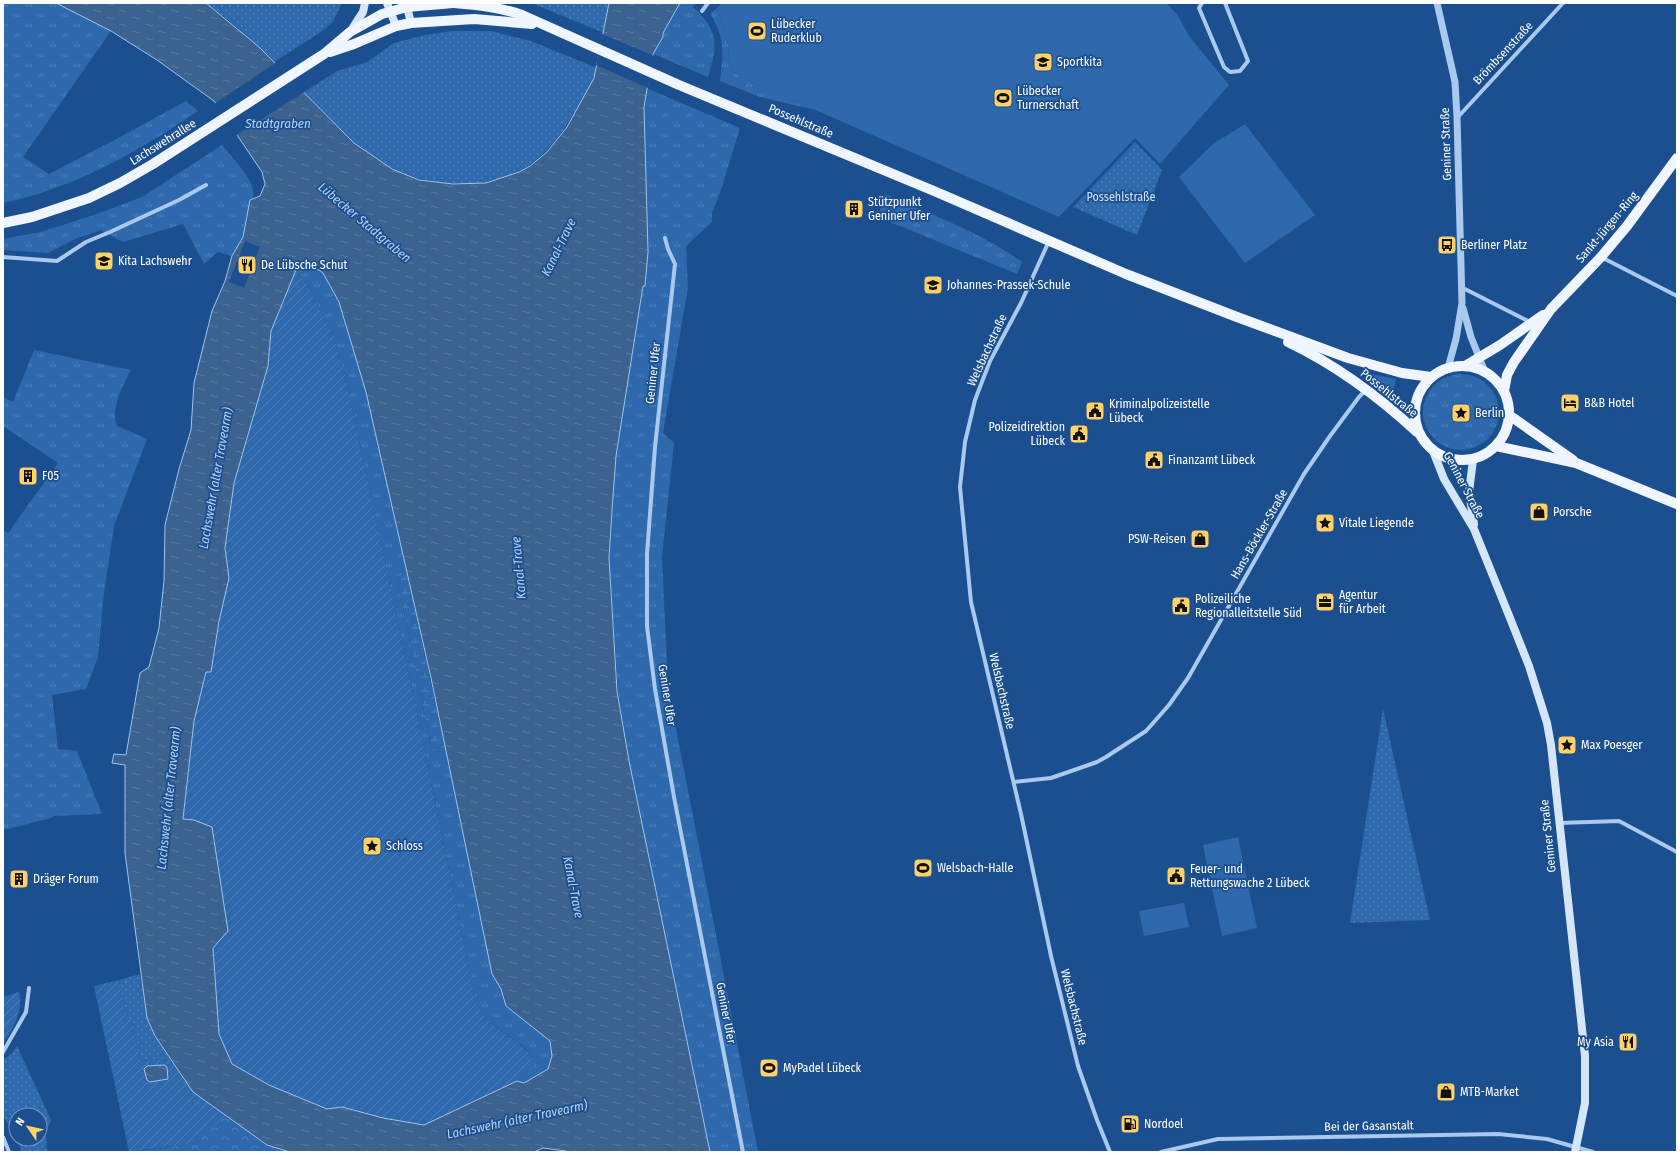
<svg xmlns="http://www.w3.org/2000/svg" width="1680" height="1155" viewBox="0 0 1680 1155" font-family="'Fira Sans Condensed',sans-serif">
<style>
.grass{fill:url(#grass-tufts)}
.forest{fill:url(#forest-crowns)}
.wetland{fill:url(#wetland-marsh)}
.park{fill:url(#park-dots)}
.garden{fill:url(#garden-furrows)}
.pitch{fill:#2e69ad}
.water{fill:url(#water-ripples);stroke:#9cc4f0;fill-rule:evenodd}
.pier{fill:#1b4f8f}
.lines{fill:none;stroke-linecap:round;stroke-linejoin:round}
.minor{stroke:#a9c9ee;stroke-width:4}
.tertiary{stroke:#a9c9ee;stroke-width:7}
.secondary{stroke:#d6e6fa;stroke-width:8}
.primary{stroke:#f0f6ff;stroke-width:10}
.labels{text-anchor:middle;stroke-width:3.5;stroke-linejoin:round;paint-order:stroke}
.poi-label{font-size:12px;fill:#fff;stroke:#1b4f8f;text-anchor:start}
.street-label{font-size:12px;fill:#fff;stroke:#1b4f8f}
.park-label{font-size:12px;fill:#cfe3fa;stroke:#1b4f8f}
.water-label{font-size:13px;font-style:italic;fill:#b5d3f5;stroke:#1b4f8f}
</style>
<defs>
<pattern id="grass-tufts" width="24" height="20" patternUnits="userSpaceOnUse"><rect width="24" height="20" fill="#2e69ad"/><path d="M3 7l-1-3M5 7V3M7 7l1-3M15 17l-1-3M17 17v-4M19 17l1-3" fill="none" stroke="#4d80b9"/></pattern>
<pattern id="forest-crowns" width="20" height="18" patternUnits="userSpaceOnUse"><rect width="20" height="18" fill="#2e69ad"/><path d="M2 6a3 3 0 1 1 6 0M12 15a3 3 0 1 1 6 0" fill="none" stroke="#4d80b9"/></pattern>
<pattern id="wetland-marsh" width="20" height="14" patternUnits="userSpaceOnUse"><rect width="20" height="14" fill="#2e69ad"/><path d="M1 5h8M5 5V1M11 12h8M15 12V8" fill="none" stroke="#4d80b9"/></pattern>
<pattern id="park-dots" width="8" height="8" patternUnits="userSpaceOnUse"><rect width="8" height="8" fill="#2e69ad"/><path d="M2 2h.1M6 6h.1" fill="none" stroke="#4d80b9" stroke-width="1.8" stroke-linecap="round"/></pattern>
<pattern id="garden-furrows" width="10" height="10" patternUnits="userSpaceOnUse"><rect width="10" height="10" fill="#2e69ad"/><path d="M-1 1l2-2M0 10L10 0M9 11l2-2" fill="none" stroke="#4d80b9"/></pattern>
<pattern id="water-ripples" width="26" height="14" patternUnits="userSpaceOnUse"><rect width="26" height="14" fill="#3c6290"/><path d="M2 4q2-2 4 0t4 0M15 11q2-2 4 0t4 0" fill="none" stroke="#597aa1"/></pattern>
</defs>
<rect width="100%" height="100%" fill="#1b4f8f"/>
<g class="grass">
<path d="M3,3h53l55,28 -88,126 26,17 73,-38 64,-35 12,10c-59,40 -125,78 -195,92z"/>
<path d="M680,3h16l-3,4c26,24 25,38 15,70l-55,-23 10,-17v-4z"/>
<path d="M717,8l11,35 1,21 3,7 13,8 71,31 -56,-13 -40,-16c3,-27 6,-43 -10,-67z"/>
<polygon points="646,88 740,128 720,193 712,213 712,222 686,246 688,287 663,433 674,443 662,557 668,687 758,1152 710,1152 629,761 618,691 609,558 612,510 616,456 643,286 645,286 648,252 644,155 644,107"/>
<path d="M222,145c10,13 35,36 31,53l-3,2 -7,37 -11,19 -14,-4 -14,12 -21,-40 -60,18 -22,-12 -26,9 -27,14 -45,-3v-11l37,-7 51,-16 51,-19z"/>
<path d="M885,194c45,20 97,39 137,68l-5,12 -139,-57z"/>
<path d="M310,263l13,10 16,29 10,28 17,62 41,182 -10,3 35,174 14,1 46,222 9,15 5,17 44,35 2,15 -4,13 -24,14 -7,-2 17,-14c-2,-5 -4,-13 -7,-17 -21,-20 -40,-21 -52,-52l-69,-338 -61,-285 -14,-46 -24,-44 -11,-15z"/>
<path d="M34,350l97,20c-8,15 -21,39 -14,56l30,13 -33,87 -10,67 -6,64 -12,32 -34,6 6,54 19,2 25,63 -48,2 -3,2 -48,12v-300l5,3 50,-70 -55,-37v-29l10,5z"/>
<polygon points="1359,372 1396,379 1391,398"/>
<circle cx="1461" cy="412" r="38"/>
</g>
<polygon class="forest" points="226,1115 267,1145 290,1152 134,1152 196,1143"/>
<polygon class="wetland" points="407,574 446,752 432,751 397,577"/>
<g class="park">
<polygon points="206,3 342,3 333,22 321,32 274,62 231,22"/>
<polygon points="531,3 609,3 604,33"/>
<path d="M452,31h39l40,10 66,27c-4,14 -12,26 -19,38 -32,58 -69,85 -138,76 -16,-2 -34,-5 -49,-14 -12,-7 -27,-16 -38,-25 -17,-16 -32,-34 -49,-51l33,-21 30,-9 27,-19 31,-8z"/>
<polygon points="1135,142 1162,170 1137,235 1073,207"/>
<polygon points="1383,709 1430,920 1350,923"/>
<polygon points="140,974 147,1018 155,1036 170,1059 140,1061 132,1018 127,1018 119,980"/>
<polygon points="17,1046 51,1120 46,1132 47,1152 22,1152 16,1139 40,1139 40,1115 16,1115 16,1139 3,1115 3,1060 11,1054"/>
</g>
<g class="garden">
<path d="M296,270l11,15 24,44 14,46 61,285 69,338c12,31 31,32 52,53 3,3 5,11 7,16l-17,14 -93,44 -41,-7 -41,-11 -15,2 -58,-24 -37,-21 -13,-30 -6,-86 15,-17 -16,-104 -29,-8 11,-98 12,-49h5l8,-51 10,-43 -4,-30 9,-65 34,-117 3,-35z"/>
<polygon points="119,980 127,1018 132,1018 140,1061 170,1059 193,1092 226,1115 196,1143 129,1152 94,986"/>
<path d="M19,992c5,16 -6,38 -16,51v-46z"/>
</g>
<g class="pitch">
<polygon points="722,3 1166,3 1177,14 1189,36 1229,85 1160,164 1135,138 1059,217 745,79 732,71 729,64 728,43 717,8"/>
<polygon points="1245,124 1315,215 1245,263 1179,177 1213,144"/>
<polygon points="1238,837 1257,928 1222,936 1203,845"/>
<polygon points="1184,903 1189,927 1144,936 1139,911"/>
</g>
<g class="water">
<path d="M56,3h150l53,44 95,96 38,26 27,11 34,4 33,-1 33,-11 11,-6 17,-14 20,-25 27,-49 15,-75h71l-17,30v4l-10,17 -9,53 4,145 -3,34h-2l-27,170 -4,54 -3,48 8,133 12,70 81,391h-143l-1,-1 -23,-3 -9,4h-244l-23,-7 -74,-53 -38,-56 -8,-18 -22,-165v-88l-13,-2 2,-9 12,1 14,-82 9,-6 10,-39 5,-47 1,-56 14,-56 12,-39 3,-47 18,-72 13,-30 7,-25 11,-19 7,-37 10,-4 5,-12 -3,-12 -48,-71 -57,-41 -46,-29zM310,264l13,9 16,29 27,90 65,286 61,296 9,15 5,17 44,35 2,15 -4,13 -24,14 -7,-2 -93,44 -41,-7 -41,-11 -15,2 -58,-24 -37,-21 -13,-30 -6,-86 15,-17 -16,-104 -18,-7 -11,-1 11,-98 12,-49h5l8,-51 10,-43 -4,-30 9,-65 34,-117 3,-35 25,-61z"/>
<polygon points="164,1065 167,1067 168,1079 150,1082 147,1080 144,1069 147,1066"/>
</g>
<g class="pier">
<polygon points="602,34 654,56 648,88 596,65"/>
<polygon points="277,62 306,91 235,136 214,104"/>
<polygon points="245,241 260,247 244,288 229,282"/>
</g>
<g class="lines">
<g class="minor">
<polyline points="1202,3 1199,8 1224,67 1230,72 1240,71 1248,61 1225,3"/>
<polyline points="702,11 708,3"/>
<polyline points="1458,117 1563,3"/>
<polyline points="665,238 668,249 675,264 655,447 647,554 647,626 655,689 674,797 743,1152"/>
<polyline points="1049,241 1021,303 990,361 975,400 965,442 960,487 971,602 1021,814 1051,956 1078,1066 1097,1120 1110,1152"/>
<polyline points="3,257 57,261 86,242 110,232 179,200 206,185"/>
<polyline points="1601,257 1677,296"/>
<polyline points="1461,287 1530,322"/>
<polyline points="1014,782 1051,778 1097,762 1106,757 1146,731 1169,705 1188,678 1304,474 1330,436 1359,397 1366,390"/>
<polyline points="1559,823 1619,821 1677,852"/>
<polyline points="3,1052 26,1012 29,988"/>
<polyline points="3,1137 9,1152"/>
<polyline points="1161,1152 1218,1139 1498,1134 1547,1139 1593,1152"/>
</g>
<g class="tertiary">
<polyline points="1437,3 1455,82 1457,117 1462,303 1456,339 1448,368"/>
<polyline points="1463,308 1471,337 1485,372"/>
</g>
<g class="secondary">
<polyline points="387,3 396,26"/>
<polyline points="406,3 411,23"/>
<polyline points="350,32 363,12 365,3"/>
<polyline points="1433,451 1444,479 1474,529 1510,618 1529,666 1547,723 1551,745 1585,1056 1585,1103 1575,1152"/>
<polyline points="1473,460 1469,492 1474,524"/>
</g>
<g class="primary">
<path d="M454,3c24,2 45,4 68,12l157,70 255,106 192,83 111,43 111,41 54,15 29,4"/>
<polyline points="330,52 354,44 396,26 411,23 474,19 532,24"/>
<polyline points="3,223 32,217 89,198 120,183 153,164 324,54 350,32 382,14 407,7 453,3"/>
<path d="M1288,342c48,23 90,54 129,90"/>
<circle cx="1462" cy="413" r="47"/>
<polyline points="1465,366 1500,345 1543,315"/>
<polyline points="1504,391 1507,375 1514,362 1551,309 1601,257 1627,226 1677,158"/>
<polyline points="1509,415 1573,460"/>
<polyline points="1496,446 1576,463 1677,504"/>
</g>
</g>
<defs>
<g id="stadium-square" transform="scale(1)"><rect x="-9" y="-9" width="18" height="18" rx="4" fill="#ffd166" stroke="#1b4f8f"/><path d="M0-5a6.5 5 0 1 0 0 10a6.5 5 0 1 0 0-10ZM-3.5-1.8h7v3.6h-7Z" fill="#111"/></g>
<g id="school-square" transform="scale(1)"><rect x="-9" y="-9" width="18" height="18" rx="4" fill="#ffd166" stroke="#1b4f8f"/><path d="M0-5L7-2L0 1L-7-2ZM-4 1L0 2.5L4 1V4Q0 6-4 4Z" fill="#111"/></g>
<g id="building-square" transform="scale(1)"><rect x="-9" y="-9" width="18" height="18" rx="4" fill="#ffd166" stroke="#1b4f8f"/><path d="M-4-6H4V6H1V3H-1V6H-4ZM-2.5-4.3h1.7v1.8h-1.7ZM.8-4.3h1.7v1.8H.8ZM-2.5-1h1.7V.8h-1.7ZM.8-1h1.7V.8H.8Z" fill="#111"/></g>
<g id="bus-square" transform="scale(1)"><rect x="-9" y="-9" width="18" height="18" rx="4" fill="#ffd166" stroke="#1b4f8f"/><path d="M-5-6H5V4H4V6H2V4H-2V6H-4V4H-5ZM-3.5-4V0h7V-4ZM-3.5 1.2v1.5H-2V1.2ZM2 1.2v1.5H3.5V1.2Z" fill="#111"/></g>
<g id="restaurant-square" transform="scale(1)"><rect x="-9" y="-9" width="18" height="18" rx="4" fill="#ffd166" stroke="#1b4f8f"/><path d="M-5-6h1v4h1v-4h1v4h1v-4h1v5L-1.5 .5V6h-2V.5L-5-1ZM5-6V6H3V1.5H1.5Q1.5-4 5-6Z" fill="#111"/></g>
<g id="hotel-square" transform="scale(1)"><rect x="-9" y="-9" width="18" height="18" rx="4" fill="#ffd166" stroke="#1b4f8f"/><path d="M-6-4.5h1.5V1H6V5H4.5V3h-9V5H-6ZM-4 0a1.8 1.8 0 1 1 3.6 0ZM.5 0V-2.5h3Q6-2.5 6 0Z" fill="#111"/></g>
<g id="civic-square" transform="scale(1)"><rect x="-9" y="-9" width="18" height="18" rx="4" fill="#ffd166" stroke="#1b4f8f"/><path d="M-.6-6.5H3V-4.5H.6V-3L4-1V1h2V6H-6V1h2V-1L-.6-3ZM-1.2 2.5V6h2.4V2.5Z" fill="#111"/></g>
<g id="sight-square" transform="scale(1)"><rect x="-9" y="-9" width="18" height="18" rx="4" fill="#ffd166" stroke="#1b4f8f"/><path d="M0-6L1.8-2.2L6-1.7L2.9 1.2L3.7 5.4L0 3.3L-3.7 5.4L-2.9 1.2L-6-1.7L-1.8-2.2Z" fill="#111"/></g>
<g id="shop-square" transform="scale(1)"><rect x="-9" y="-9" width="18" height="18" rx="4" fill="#ffd166" stroke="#1b4f8f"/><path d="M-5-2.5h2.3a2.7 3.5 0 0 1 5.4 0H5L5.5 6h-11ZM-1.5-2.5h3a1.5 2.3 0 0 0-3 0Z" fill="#111"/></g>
<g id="office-square" transform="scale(1)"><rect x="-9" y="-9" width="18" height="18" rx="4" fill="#ffd166" stroke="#1b4f8f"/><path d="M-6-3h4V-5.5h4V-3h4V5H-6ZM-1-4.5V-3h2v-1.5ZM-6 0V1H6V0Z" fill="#111"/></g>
<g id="fuel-square" transform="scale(1)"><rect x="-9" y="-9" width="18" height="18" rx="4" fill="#ffd166" stroke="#1b4f8f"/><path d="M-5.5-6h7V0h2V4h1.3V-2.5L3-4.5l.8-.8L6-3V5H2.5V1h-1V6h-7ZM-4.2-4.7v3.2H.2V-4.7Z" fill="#111"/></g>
</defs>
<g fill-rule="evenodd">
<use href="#stadium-square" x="757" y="31"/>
<use href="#school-square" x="1043" y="62"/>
<use href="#stadium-square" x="1003" y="98"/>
<use href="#building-square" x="854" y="209"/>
<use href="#bus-square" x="1447" y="245"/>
<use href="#school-square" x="104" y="261"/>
<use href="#restaurant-square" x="247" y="265"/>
<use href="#school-square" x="933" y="285"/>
<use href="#hotel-square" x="1570" y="403"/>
<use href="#civic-square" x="1095" y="411"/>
<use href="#sight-square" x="1461" y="413"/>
<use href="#civic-square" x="1079" y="434"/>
<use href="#civic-square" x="1154" y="460"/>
<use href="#building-square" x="28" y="476"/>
<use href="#shop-square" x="1539" y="512"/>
<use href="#sight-square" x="1325" y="523"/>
<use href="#shop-square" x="1200" y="539"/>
<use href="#office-square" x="1325" y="602"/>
<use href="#civic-square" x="1181" y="606"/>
<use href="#sight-square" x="1567" y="745"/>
<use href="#sight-square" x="372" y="846"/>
<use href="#stadium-square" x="923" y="868"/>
<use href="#civic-square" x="1176" y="876"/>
<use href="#building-square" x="19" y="879"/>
<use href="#restaurant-square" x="1628" y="1042"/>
<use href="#stadium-square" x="769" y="1068"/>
<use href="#shop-square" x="1446" y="1092"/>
<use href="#fuel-square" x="1130" y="1124"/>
</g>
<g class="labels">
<g class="poi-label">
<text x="771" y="28">Lübecker<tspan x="771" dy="14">Ruderklub</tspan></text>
<text x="1057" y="66">Sportkita</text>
<text x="1017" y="95">Lübecker<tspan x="1017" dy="14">Turnerschaft</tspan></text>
<text x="868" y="206">Stützpunkt<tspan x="868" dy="14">Geniner Ufer</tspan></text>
<text x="1461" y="249">Berliner Platz</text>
<text x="118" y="265">Kita Lachswehr</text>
<text x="261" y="269">De Lübsche Schut</text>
<text x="947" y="289">Johannes-Prassek-Schule</text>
<text x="1584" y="407">B&amp;B Hotel</text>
<text x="1109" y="408">Kriminalpolizeistelle<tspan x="1109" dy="14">Lübeck</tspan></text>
<text x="1475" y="417">Berlin</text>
<text x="1065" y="431" text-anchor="end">Polizeidirektion<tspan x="1065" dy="14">Lübeck</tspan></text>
<text x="1168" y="464">Finanzamt Lübeck</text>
<text x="42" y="480">F05</text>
<text x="1553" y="516">Porsche</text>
<text x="1339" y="527">Vitale Liegende</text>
<text x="1186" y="543" text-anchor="end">PSW-Reisen</text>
<text x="1339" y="599">Agentur<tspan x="1339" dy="14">für Arbeit</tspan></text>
<text x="1195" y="603">Polizeiliche<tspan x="1195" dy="14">Regionalleitstelle Süd</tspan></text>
<text x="1581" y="749">Max Poesger</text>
<text x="386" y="850">Schloss</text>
<text x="937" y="872">Welsbach-Halle</text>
<text x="1190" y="873">Feuer- und<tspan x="1190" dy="14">Rettungswache 2 Lübeck</tspan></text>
<text x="33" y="883">Dräger Forum</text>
<text x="1614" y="1046" text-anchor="end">My Asia</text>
<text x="783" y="1072">MyPadel Lübeck</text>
<text x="1460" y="1096">MTB-Market</text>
<text x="1144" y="1128">Nordoel</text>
</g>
<g class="street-label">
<text transform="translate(1503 53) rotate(-47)" y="4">Brömbsenstraße</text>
<text transform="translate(801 121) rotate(23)" y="4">Possehlstraße</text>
<text transform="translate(163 142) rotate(-32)" y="4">Lachswehrallee</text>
<text transform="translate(1446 144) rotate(-92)" y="4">Geniner Straße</text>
<text transform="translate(1607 227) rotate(-50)" y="4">Sankt-Jürgen-Ring</text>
<text transform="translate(987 350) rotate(-65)" y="4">Welsbachstraße</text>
<text transform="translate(653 373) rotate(-84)" y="4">Geniner Ufer</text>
<text transform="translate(1389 393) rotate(39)" y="4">Possehlstraße</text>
<text transform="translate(1464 485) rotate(62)" y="4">Geniner Straße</text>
<text transform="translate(1259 534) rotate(-60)" y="4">Hans-Böckler-Straße</text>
<text transform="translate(1002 691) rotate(77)" y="4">Welsbachstraße</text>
<text transform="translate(667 695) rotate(81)" y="4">Geniner Ufer</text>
<text transform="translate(1548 836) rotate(-96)" y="4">Geniner Straße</text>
<text transform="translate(1074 1007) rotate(76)" y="4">Welsbachstraße</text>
<text transform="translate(726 1013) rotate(79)" y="4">Geniner Ufer</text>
<text transform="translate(1369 1126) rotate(-1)" y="4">Bei der Gasanstalt</text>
</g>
<g class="park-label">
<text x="1121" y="201">Possehlstraße</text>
</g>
<g class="water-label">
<text x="278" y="128">Stadtgraben</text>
<text transform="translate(365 222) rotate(40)" y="5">Lübecker Stadtgraben</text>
<text transform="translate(558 247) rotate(-64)" y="5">Kanal-Trave</text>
<text transform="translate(215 478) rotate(-80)" y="5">Lachswehr (alter Travearm)</text>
<text transform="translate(518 568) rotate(-95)" y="5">Kanal-Trave</text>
<text transform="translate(168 798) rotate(-84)" y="5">Lachswehr (alter Travearm)</text>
<text transform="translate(574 887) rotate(79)" y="5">Kanal-Trave</text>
<text transform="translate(517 1119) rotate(-12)" y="5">Lachswehr (alter Travearm)</text>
</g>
</g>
<rect width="1680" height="1155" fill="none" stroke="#ffffff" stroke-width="8"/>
<g transform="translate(28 1127) rotate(304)"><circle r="19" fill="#1b4f8f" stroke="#7695bc"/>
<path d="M0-3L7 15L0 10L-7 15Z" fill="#ffd166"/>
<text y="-6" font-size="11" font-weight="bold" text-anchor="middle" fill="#ffffff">N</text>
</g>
</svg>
